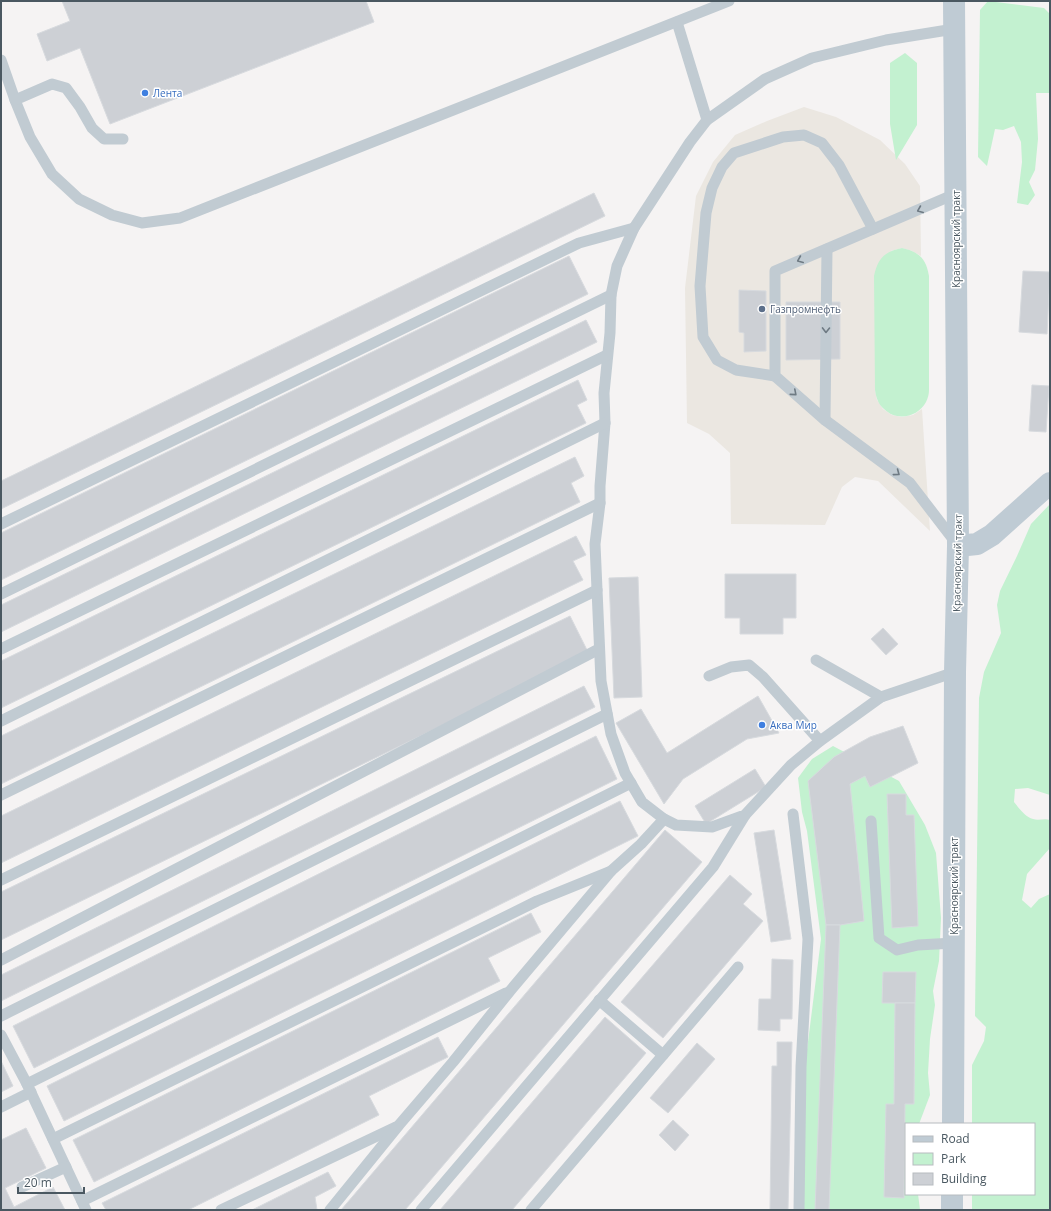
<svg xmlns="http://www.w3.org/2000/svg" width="1051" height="1211" viewBox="0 0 1051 1211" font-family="'Open Sans',sans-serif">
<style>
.commercial{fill:#ebe7e1}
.green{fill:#c3f1d0}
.building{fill:#cdd0d5;stroke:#d7dade}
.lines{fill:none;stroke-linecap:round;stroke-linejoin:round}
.lane{stroke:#c1cbd2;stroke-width:11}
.secondary{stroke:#bfcbd4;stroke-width:22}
.oneway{stroke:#6e7a83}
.shop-dot{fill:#3f7fe0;stroke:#fff;stroke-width:1.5}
.service-dot{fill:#5c6f8a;stroke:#fff;stroke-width:1.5}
.labels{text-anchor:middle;stroke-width:3;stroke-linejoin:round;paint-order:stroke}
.shop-label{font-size:10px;fill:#366cbe;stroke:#fff;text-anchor:start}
.street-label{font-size:10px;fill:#4a5861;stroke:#fff}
.service-label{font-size:10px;fill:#4e5e75;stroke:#fff;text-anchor:start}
</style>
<rect width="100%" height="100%" fill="#f5f3f3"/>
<polygon class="commercial" points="804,107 836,117 880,140 905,164 920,186 921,256 912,251 902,248 891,251 875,390 877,400 883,409 892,415 902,417 913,415 922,409 930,531 878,481 855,477 842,487 825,525 731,524 730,453 709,434 687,423 685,288 696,196 713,162 735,135 767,121"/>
<g class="green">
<polygon points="988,1 1044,8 1050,14 1050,93 1036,93 1038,139 1035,170 1029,182 1035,195 1028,205 1017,203 1022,162 1021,142 1014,126 1003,130 995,129 987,166 978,157 980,10"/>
<polygon points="905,53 917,63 917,125 896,160 890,124 890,63"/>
<path d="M902,248c17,4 24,10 27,28v114c0,4 -1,8 -3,12 -8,15 -29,20 -42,7 -6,-5 -8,-12 -9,-19l-1,-114c4,-18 10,-24 28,-28z"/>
<path d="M1050,504v291l-22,-7 -13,1 -1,13c4,5 12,16 19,17 6,2 11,-1 17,1v28l-23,26 -5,26 9,8 8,-9 11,-5v316h-78v-16h62v-70h-62v-59l12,-24 2,-14 -11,-11 4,-318 5,-26 17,-39 -4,-28 3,-14 17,-35 14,-32z"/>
<polygon points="833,746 899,781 925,825 936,853 941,918 939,961 933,991 935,1005 930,1039 928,1073 930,1095 919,1124 906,1124 906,1194 918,1194 920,1210 801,1210 796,1137 821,939 807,831 802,812 798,778 812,759"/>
</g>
<g class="building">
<polygon points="62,1 366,1 374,22 110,124 80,48 47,61 37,34 70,21"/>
<polygon points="594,193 605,216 1,509 1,481"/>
<polygon points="569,256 588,294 1,580 1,533"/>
<polygon points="1023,271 1050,272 1047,334 1019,332"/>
<polygon points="739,290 766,291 766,351 744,352 744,333 739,332"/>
<polygon points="786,302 840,302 840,359 786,360"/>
<polygon points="586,320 597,342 1,632 1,605"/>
<polygon points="578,380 587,400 577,405 586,423 1,708 1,661"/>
<polygon points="1032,385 1049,386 1046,432 1029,431"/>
<polygon points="575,457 584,476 571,483 580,502 1,784 1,736"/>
<polygon points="576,536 586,555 573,561 583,580 1,863 1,816"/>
<polygon points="725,574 796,574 796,618 783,618 783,634 740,634 740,618 725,618"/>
<polygon points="638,577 642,697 614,698 609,578"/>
<polygon points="570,616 589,654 1,940 1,892"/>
<polygon points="883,628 898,644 886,655 871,639"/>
<polygon points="584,686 595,707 1,1001 1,975"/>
<polygon points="758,696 779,733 747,739 683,779 664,804 616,723 641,709 667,753"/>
<polygon points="903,726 918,763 870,787 865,776 850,784 864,921 840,925 826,925 808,781 834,757 870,737"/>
<polygon points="596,736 617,779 34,1068 13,1026"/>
<polygon points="755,769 766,787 706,824 695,806"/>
<polygon points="887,794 906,794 906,815 914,815 918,926 892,928"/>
<polygon points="620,801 638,836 64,1121 47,1086"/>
<polygon points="665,830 702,862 405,1210 341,1210"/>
<polygon points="774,830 791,939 771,942 754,833"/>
<polygon points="730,875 752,894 743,904 763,921 663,1038 621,1002"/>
<polygon points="531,913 541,932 488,958 500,981 94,1182 73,1140"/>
<polygon points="826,925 840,925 829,1210 815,1210"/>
<polygon points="772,959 793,960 792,1019 780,1019 780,1031 758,1030 759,999 771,999"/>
<polygon points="883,972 916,972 915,1003 882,1003"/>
<polygon points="895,1003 915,1003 914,1104 905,1104 904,1198 884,1197 886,1104 894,1104"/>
<polygon points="605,1017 646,1053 512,1210 440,1210"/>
<polygon points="438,1037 448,1057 369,1096 379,1115 188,1210 106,1210 102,1203"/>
<polygon points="777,1042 792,1042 788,1210 770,1210 772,1066 777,1066"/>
<polygon points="697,1043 715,1059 668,1113 650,1098"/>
<polygon points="1,1061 13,1086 1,1092"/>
<polygon points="673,1120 689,1135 675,1151 659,1135"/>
<polygon points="26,1128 46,1168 5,1188 14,1207 53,1187 65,1210 1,1210 1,1140"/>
<polygon points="328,1172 336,1186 315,1197 317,1210 252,1210"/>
</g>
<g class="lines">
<g class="lane">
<polyline points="677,22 707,120"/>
<polyline points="954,29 886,40 812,58 765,79 707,120 690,142 634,228 617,266 611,295 610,333 604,393 605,423 600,486 600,503 595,544 601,681 611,734 625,773 642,802 664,819 676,825 712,827 745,815 791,765 820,741 881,697 955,672"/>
<polyline points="1,60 15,100 30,137 52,174 79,199 112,215 142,223 180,218 729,1"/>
<polyline points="15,100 52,84 66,88 80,107 92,128 104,139 123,139"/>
<polyline points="955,194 775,271 775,376 825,420 910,483 956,543"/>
<polyline points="775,376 736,370 717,360 703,337 700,286 706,213 712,188 722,167 734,153 783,137 804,135 822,143 839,165 873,229"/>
<polyline points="825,420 827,249"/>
<polyline points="1,524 579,243 634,228"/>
<polyline points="1,594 611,295"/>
<polyline points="1,649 607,355"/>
<polyline points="816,660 881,697"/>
<polyline points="709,676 731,667 749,665 763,677 820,741"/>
<polyline points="1,721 605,423"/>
<polyline points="1,795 600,503"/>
<polyline points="793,814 808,939 801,1067 799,1210"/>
<polyline points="871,821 879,938 897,950 918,945 954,943"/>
<polyline points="1,880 597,590"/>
<polyline points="1,960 599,649"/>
<polyline points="599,1000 663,1055"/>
<polyline points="1,1016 607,714"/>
<polyline points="1,1035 27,1084 86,1210"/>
<polyline points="27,1084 631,783"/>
<polyline points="1,1107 31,1092"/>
<polyline points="53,1139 537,901 611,871"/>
<polyline points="22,1187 66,1167"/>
<polyline points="82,1201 506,993"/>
<polyline points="221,1210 396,1127"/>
<polyline points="330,1210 399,1125 453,1062 510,991 611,871 641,844 664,819"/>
<polyline points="421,1210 713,867 745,815"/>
<polyline points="531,1210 738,967"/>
</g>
<g class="secondary">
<polyline points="958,546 977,544 992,535 1050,483"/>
<polyline points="953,1124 955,672 958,546 954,1"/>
<polyline points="952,1210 952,1194"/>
</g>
</g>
<defs><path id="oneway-chevron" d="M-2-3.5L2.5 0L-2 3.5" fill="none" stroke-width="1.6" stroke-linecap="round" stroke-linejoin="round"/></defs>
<g class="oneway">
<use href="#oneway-chevron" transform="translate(920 210) rotate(157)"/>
<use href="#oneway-chevron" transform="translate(800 260) rotate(157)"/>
<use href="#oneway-chevron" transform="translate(826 330) rotate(91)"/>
<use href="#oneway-chevron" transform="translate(794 393) rotate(41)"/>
<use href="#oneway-chevron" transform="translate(897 473) rotate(37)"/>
</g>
<g class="shop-dot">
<circle cx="145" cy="93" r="4"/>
<circle cx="762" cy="725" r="4"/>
</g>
<circle class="service-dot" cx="762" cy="309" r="4"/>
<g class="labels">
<g class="shop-label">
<text x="153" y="97">Лента</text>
<text x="770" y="729">Аква Мир</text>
</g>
<g class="street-label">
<text transform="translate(956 239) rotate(-90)" y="4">Красноярский тракт</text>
<text transform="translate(957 563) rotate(-89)" y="4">Красноярский тракт</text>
<text transform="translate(954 886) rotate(-90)" y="4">Красноярский тракт</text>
</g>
<g class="service-label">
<text x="770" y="313">Газпромнефть</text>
</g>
</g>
<rect width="1051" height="1211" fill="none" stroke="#4a5861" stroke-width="4"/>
<rect x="905" y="1123" width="130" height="72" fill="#ffffff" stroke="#b7bcc0"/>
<rect x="913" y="1136" width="20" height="6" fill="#bfcbd4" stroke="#b7bcc0"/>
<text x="941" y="1143" font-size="12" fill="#4a5861">Road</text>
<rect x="913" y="1153" width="20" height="12" fill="#c3f1d0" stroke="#b7bcc0"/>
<text x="941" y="1163" font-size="12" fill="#4a5861">Park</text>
<rect x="913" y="1173" width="20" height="12" fill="#cdd0d5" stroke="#b7bcc0"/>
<text x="941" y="1183" font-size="12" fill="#4a5861">Building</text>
<path d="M18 1187v6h66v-6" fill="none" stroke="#4a5861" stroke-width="2"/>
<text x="24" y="1187" font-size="12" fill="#4a5861" stroke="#ffffff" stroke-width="3" paint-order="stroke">20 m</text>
</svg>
